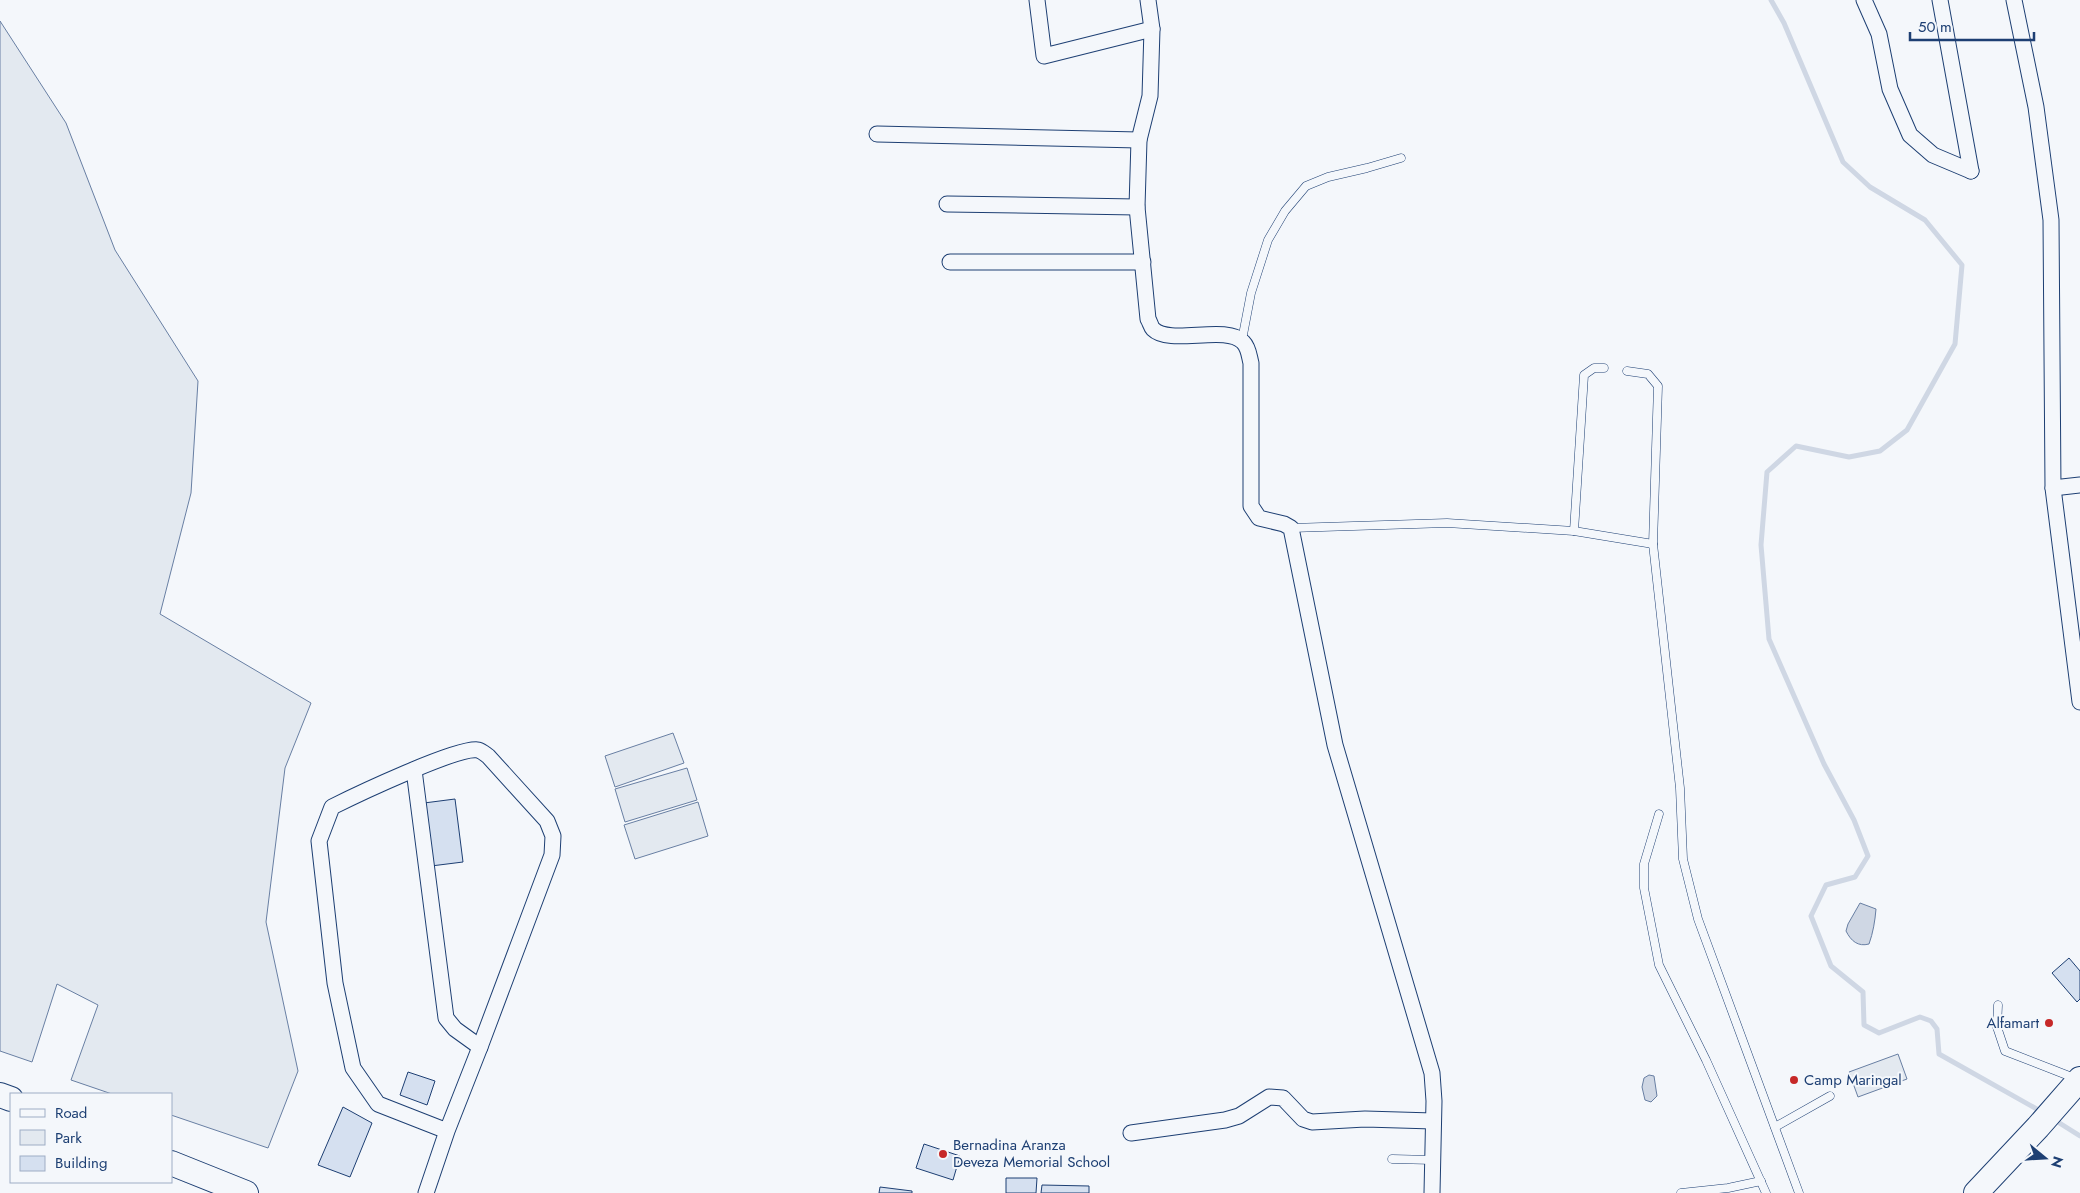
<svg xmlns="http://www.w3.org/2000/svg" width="2080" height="1193" viewBox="0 0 2080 1193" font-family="Jost,sans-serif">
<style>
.green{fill:#e3e9f0;stroke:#687fa3}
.water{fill:#cfd7e4;stroke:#687fa3}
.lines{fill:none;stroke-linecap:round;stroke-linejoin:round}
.stream{stroke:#cfd7e4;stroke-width:5}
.building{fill:#d5e0f0;stroke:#1d3f73}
.service-casing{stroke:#1d3f73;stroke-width:9}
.minor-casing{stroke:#1d3f73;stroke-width:17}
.primary-casing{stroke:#1d3f73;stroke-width:26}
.service{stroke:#f4f7fb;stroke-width:8}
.minor{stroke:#f4f7fb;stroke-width:15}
.primary{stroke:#f4f7fb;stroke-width:24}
.poi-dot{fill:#c62828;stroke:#f4f7fb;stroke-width:2}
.labels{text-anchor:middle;stroke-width:4;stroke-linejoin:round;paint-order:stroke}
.poi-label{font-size:15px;fill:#1d3f73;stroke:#f4f7fb;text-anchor:start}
</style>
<rect width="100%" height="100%" fill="#f4f7fb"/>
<g class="green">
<polygon points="0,21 66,123 115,250 198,381 191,493 160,614 311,703 285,768 266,922 298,1071 268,1148 171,1115 171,1094 112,1094 71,1080 98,1005 57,984 32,1062 0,1051"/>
<polygon points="673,733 684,763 615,787 605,756"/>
<polygon points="687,768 697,800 625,822 615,789"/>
<polygon points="698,802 708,836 635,859 624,825"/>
<polygon points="1898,1054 1907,1079 1858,1097 1849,1072"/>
</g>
<g class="water">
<path d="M1860,903l16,6c-1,12 -3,24 -7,35 -11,3 -18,-3 -23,-13l2,-7z"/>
<polygon points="1649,1075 1654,1076 1657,1096 1651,1102 1645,1100 1642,1087 1644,1078"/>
</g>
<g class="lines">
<g class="stream">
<polyline points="1771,0 1784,23 1843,162 1870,187 1925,220 1962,265 1955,344 1907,430 1880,451 1849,457 1796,446 1767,472 1761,545 1769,639 1824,764 1854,820 1868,856 1855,877 1826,885 1811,916 1831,966 1863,992 1864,1025 1879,1033 1920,1017 1931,1021 1937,1029 1939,1054 2042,1112"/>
<polyline points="2053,1119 2080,1136"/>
</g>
</g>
<g class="building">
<polygon points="455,799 463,862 431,866 424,803"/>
<polygon points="2069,958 2080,971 2080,999 2077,1002 2052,973"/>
<polygon points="408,1072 435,1081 427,1105 400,1095"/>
<polygon points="343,1107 372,1123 350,1177 318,1165"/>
<polygon points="924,1144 960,1156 953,1180 916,1168"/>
<polygon points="1006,1178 1037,1178 1036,1193 1006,1193"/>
<polygon points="1042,1185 1089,1186 1089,1193 1041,1193"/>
<polygon points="880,1187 912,1191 912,1193 879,1193"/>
</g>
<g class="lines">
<g class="service-casing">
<g id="service">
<polyline points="1242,340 1251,293 1268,240 1285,211 1306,186 1328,177 1367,168 1401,158"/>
<polyline points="1627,371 1648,374 1658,386 1653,544 1680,788 1683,859 1698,919 1799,1193"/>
<polyline points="1291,528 1447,523 1574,531 1653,544"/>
<polyline points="1574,531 1584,375 1594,368 1604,368"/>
<polyline points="1659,814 1644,864 1644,888 1659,965 1706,1060 1766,1193"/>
<polyline points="1998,1005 1997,1027 2005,1051 2077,1079"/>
<polyline points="1775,1127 1830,1096"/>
<polyline points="1392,1159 1433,1160"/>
<polyline points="1681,1193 1728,1188 1761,1181"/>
</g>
</g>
<g class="minor-casing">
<g id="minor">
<polyline points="1037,0 1044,56 1152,29"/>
<path d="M1148,0l4,29 -2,67 -11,44 -2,67 11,112c2,3 3,8 5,10 17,17 73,-5 90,13 6,6 6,14 8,21v143l8,12 25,6 7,4 44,217 97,328 2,28 -2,92"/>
<polyline points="1864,0 1879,34 1890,89 1910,135 1933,155 1971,171"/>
<polyline points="1940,0 1971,171"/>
<polyline points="2014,0 2036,107 2051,220 2053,488 2080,702"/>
<polyline points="877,134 1139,140"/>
<polyline points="947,204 1137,207"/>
<polyline points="950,262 1143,262"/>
<polyline points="2053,488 2080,485"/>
<polyline points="414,770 446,1018 455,1029 480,1047"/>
<polyline points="1131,1133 1225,1120 1239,1116 1269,1097 1283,1098 1303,1119 1312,1122 1365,1119 1433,1121"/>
<path d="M426,1193l21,-62 33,-84 72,-192 1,-19 -6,-15 -59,-65c-3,-2 -6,-5 -10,-6 -19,-4 -124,46 -146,57l-13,34 16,142 18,85 25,36 69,27"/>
</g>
</g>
<g class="primary-casing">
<g id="primary">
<polyline points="0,1095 11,1099"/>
<polyline points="171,1163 246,1193"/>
<polyline points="1976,1193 2038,1127 2080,1079"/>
</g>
</g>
<use href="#service" class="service"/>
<use href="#minor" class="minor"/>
<use href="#primary" class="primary"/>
</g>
<g class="poi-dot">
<circle cx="2049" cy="1023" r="5"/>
<circle cx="1794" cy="1080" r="5"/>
<circle cx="943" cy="1154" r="5"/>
</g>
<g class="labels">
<g class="poi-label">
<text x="2039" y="1028" text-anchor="end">Alfamart</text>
<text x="1804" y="1085">Camp Maringal</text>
<text x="953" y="1150">Bernadina Aranza<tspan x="953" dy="17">Deveza Memorial School</tspan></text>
</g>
</g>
<rect x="10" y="1093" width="162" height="90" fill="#f4f7fb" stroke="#9eadc5"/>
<rect x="20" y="1109" width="25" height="8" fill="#f4f7fb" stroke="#9eadc5"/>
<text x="55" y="1118" font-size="15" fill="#1d3f73">Road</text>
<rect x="20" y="1130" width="25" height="15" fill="#e3e9f0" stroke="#9eadc5"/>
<text x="55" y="1143" font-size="15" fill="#1d3f73">Park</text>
<rect x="20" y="1156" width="25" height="15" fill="#d5e0f0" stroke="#9eadc5"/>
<text x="55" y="1168" font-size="15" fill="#1d3f73">Building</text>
<g transform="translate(2045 1158) rotate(108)" stroke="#f4f7fb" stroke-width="4" paint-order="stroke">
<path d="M0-4L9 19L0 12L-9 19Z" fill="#1d3f73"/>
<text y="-8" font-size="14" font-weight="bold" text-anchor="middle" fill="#1d3f73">N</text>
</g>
<path d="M1910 32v8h124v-8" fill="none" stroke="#1d3f73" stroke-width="2.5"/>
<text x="1918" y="32" font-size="15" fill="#1d3f73" stroke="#f4f7fb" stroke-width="4" paint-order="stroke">50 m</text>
</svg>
